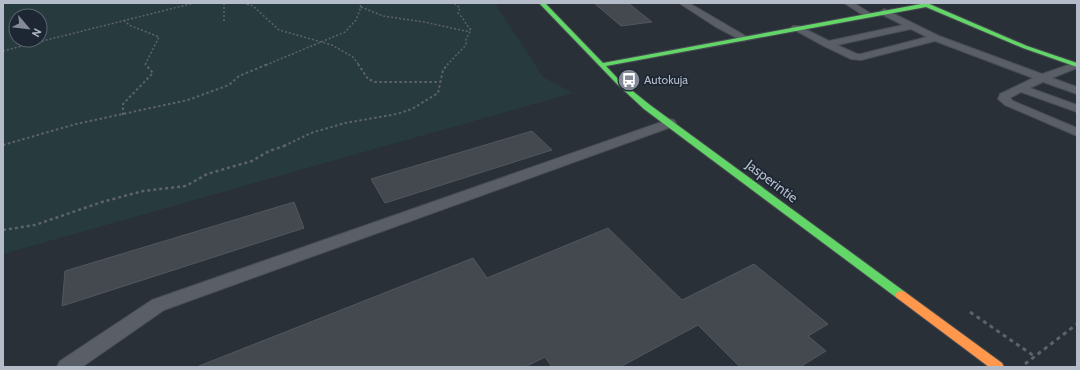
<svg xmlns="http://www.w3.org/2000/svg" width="1080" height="370" viewBox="0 0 1080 370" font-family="Cabin,sans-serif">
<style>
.green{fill:#273a3e;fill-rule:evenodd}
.building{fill:#444950;stroke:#52575f}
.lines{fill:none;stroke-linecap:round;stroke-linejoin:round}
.lane-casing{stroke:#484c53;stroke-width:2}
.fast-casing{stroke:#484c53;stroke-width:2}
.slow-casing{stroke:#484c53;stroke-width:2}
.path-far3{stroke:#5d636a;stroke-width:1.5;stroke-dasharray:2 2;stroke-linecap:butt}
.path-far2{stroke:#5d636a;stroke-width:2;stroke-dasharray:2.5 2.5;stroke-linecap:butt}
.path-far1{stroke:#5d636a;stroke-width:2.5;stroke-dasharray:3 3;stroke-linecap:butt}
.path{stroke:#5d636a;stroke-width:3;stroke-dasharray:4 4;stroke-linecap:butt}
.lane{fill:#5a5e66;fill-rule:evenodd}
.fast{fill:#63d668;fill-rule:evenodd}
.slow{fill:#ff974d;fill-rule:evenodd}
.labels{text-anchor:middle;stroke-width:3.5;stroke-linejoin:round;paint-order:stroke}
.far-poi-label{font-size:12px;fill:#b4bcc9;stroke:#1d2633;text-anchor:start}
.street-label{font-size:14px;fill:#b4bcc9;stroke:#1d2633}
</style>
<rect width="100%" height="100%" fill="#2a3038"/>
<path class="green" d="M3,3h492l48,74 30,16 -570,161zM16,16h24v24h-24z"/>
<g class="building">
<polygon points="594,3 628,3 652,22 621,26"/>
<polygon points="532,131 552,150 385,203 371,179"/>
<polygon points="294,202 304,228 62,306 65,271"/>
<polygon points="608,228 682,300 754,264 828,324 808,336 826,351 800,367 740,367 698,325 620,367 552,367 545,357 525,367 199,367 199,366 473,258 487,278"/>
</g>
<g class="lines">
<g class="lane-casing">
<g id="lane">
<polygon points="679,3 689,3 749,38 744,41 741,40 716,27"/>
<polygon points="844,3 854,3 873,15 872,17 866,17"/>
<path d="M884,9l55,27 103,38 35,-12v6l-25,10 25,9v7l-34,-12 -13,6 47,17v7l-56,-20 -11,6 3,3 64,27v8l-72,-31 -7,-6 2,-5 33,-16 -98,-37 -74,19 -10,-1 -27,-13 -33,-18 2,-2h6l30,15 74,-16 -22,-11 -1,-2zM911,29l16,8 -66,17h-4l-20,-9z"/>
<polygon points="670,119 674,120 676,123 674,126 164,310 82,367 57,367 60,361 152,300"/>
</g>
</g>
<g class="fast-casing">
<polygon id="fast" points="539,3 545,3 603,63 921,4 919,3 927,3 1027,46 1077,63 1077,67 1023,48 926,7 606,66 620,81 650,105 905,292 907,295 905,298 901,299 897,298 644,109 616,83"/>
</g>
<g class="slow-casing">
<polygon id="slow" points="901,291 905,292 1002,363 1004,367 989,367 897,298 895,295 897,292"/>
</g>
<g class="path-far3">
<polyline points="224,3 224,22"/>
<polyline points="243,3 253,6 279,30 332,45 353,57 359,65"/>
<polyline points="361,7 383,16 424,22 470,32"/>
<polyline points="124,20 129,25 159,37 145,65"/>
<polyline points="3,51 194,3"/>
<polyline points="266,65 345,32 356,20 361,7 359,3"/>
<path d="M447,65l19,-20v-6l5,-9c-6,-6 -7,-12 -13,-17l2,-5 -6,-5"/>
</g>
<g class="path-far2">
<polyline points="358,64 368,79 375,82 441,82"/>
<polyline points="123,115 123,104 153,73 145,64"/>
<polyline points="3,145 76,124 188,100 229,85 239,76 268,64"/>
<polyline points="284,146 311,133 345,123 397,114 412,109 438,93 443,70 448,64"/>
</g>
<polyline class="path-far1" points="3,230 35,225 102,202 143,191 186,186 207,174 252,161 269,151 287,145"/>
<g class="path">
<polyline points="970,312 1034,356"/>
<polyline points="1025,364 1077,324"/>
</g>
<use href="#lane" class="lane"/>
<use href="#fast" class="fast"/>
<use href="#slow" class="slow"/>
</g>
<defs>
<g id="bus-disc" transform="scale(1.15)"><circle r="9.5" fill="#848b96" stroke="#1d2633"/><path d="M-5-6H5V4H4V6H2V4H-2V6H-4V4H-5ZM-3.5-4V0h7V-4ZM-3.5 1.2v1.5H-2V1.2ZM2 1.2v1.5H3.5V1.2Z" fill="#fff"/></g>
</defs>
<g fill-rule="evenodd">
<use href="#bus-disc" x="629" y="80"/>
</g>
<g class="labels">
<g class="far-poi-label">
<text x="644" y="84">Autokuja</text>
</g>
<g class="street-label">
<text transform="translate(772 181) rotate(37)" y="5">Jasperintie</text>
</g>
</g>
<rect width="1080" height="370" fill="none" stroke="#b4bcc9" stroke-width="8"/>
<g transform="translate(28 28) rotate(118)"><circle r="19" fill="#1d2633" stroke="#59626f"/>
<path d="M0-3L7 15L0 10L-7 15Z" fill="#848b96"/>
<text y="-6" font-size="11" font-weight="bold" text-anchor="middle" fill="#b4bcc9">N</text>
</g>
</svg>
